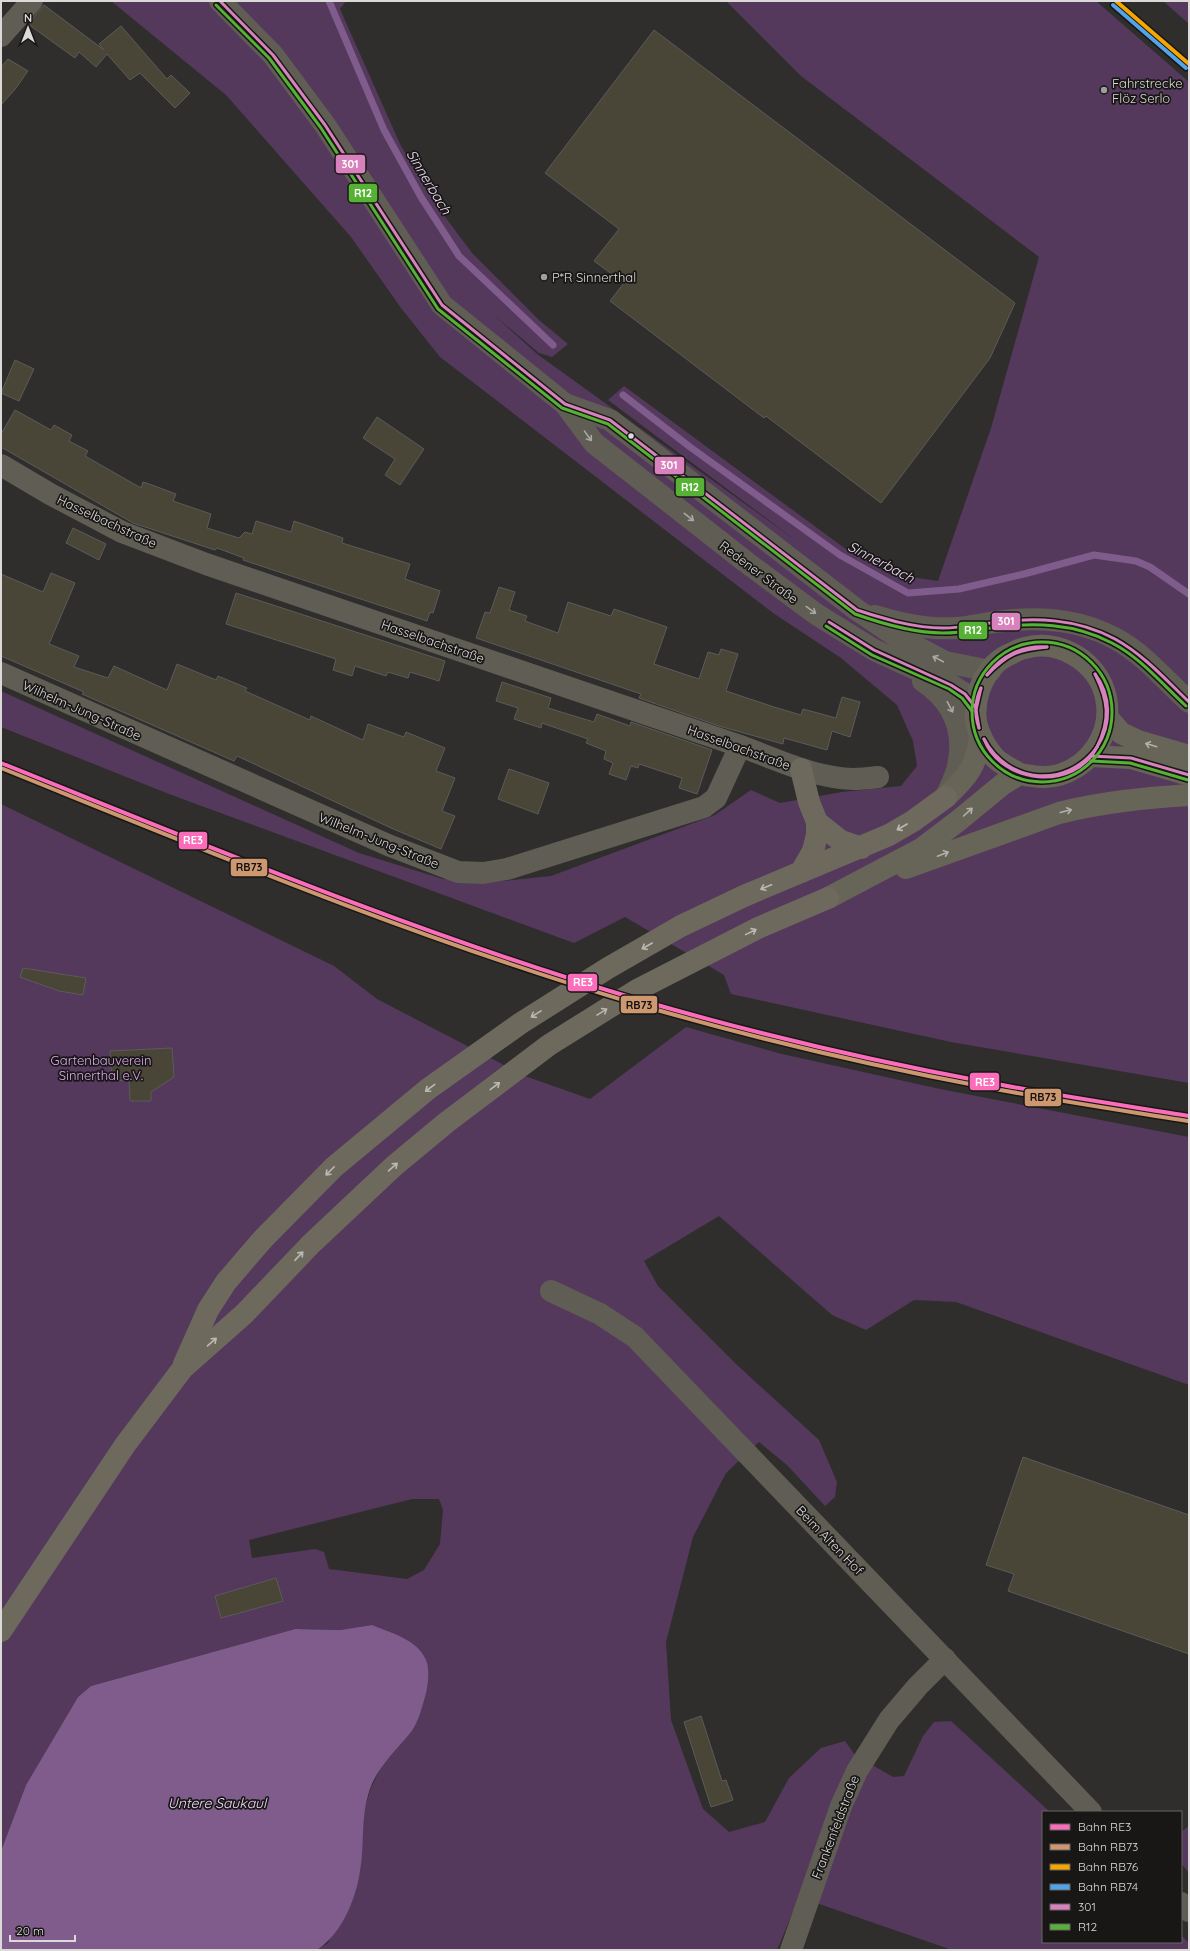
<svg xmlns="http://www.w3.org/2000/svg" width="1190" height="1951" viewBox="0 0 1190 1951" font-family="Quicksand,sans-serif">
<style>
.green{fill:#54395d;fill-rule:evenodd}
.water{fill:#7f5c8b}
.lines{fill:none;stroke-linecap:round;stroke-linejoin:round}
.stream{stroke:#7f5c8b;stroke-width:7}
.building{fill:#494638;stroke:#5b5b59}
.street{stroke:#5f5d54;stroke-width:22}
.secondary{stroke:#605e54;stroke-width:22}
.primary{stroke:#676458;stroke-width:22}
.highway{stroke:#6d6a5d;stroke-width:22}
.bus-1-casing{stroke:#181716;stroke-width:6}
.bus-2-casing{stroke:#181716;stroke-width:6}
.bus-1{stroke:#d782bc;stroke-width:3}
.bus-2{stroke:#55b235;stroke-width:3}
.rail-1-casing{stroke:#181716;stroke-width:7}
.rail-2-casing{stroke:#181716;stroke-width:7}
.rail-3-casing{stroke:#181716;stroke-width:7}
.rail-4-casing{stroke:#181716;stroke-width:7}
.rail-1{stroke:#fb6dba;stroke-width:4}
.rail-2{stroke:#cd976f;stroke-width:4}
.rail-3{stroke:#f7a600;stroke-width:4}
.rail-4{stroke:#53a3e8;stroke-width:4}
.oneway{stroke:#aaa8a3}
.oneway2{stroke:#b2b1ab}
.oneway3{stroke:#bab8b3}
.poi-dot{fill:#9f9e9c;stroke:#181716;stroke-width:1.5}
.bus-dot{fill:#dbdad8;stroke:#181716;stroke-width:1.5}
.labels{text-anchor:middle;stroke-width:3.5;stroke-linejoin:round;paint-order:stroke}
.poi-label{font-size:13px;fill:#dbdad8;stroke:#181716;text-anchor:start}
.street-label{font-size:13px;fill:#dbdad8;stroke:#181716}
.park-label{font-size:13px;fill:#e1a8f4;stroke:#181716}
.water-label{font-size:14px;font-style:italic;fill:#f2dbfa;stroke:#181716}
.line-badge{stroke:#181716;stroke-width:1.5}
.badge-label{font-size:11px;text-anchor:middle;font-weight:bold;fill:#fff}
.pale-badge-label{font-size:11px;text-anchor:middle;font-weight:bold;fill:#111}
</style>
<rect width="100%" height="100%" fill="#2f2e2c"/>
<g class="green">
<polygon points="111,1 346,1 340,9 400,144 434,202 472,253 539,320 568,344 552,357 539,353 494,315 537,354 798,542 608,400 624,386 843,547 889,574 938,581 991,428 1039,257 801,76 726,1 1096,1 1189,82 1189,1083 951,1042 731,994 724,975 625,917 574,943 169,794 1,727 1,691 359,853 443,879 502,881 551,876 715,815 751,790 780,803 842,792 901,786 917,766 913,741 897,705 841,658 773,613 440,357 401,308 351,237 226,95"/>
<polygon points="1163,1 1189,1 1189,24"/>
<path d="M1,804l333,162 43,33 148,77 65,23 96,-72 96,27 158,35 249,48v248l-233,-83 -42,-2 -48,30 -34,-15 -113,-99 -75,45 14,25 78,78 83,76 18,42 -2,15 -10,9 -38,-41 -28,-23 -33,31 -33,64 -27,105 5,78 32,89 26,23 36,-10 24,-44 32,-30 24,-7 10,14 38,22 11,-1 19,-40 11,-14 17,-1 99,91h-7v130h138v-7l8,8v7h-237l-153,-53 -22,53h-460l11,-7 32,-70 3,-59 8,-26 11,-23 29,-33 -39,-107 -32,5 -45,-1 -204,57 -13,11 -52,88 -25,66zM412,1499h27l4,11 -3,34 -16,26 -17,9 -78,-10 -5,-17 -9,-3 -63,9 -3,-18z"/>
<polygon points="1189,1826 1189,1873 1181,1863 1181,1832"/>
</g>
<path class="water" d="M372,1625c19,8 45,14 54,35 4,10 2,24 0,33 -4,14 -7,28 -15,39 -15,19 -33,34 -41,57 -10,29 -5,54 -10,83 -5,29 -18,61 -43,78h-316v-99l25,-66 52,-88 13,-11 204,-57 45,1z"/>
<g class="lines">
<g class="stream">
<polyline points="329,1 384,130 421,197 459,256 553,345"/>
<polyline points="623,395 690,447 840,555 908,593 959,589 1024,574 1094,555 1136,561 1150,567 1189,594"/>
</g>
</g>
<g class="building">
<polygon points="44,5 104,50 99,44 121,26 167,79 171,75 190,93 175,108 140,73 130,80 107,54 96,67 79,52 75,58 28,24"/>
<polygon points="654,30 1015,303 990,358 881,503 766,416 764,418 610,301 624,283 594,261 619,229 545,173"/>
<polygon points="8,59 28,71 16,88 1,105 1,67"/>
<polygon points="15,360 34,369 19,401 1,393"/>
<polygon points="15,410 51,430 54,425 72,435 69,441 88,451 85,456 141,488 143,482 152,485 176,494 173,501 211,514 207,528 239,538 245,532 252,534 256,521 291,532 294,521 343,538 342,543 410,564 405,579 440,591 433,613 430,612 427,621 243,560 244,558 217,548 215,550 133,523 1,447 1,434"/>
<polygon points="377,417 424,449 400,485 385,475 395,459 363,438"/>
<polygon points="73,528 106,544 99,560 66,543"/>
<polygon points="51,573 75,583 49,644 79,656 74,667 108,678 114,666 167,690 177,664 216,680 218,676 247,688 245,691 310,720 311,716 363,740 368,724 404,737 406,732 445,748 436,771 455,778 442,811 455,816 441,849 391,828 237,756 234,761 82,694 84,692 1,656 1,574 43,592"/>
<polygon points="499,587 515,592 509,610 527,616 525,621 558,633 568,602 611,616 614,609 667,627 654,664 699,679 708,652 719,655 721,649 738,654 726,691 774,707 801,715 803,709 836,718 842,697 860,702 850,737 832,731 827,750 784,738 783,744 719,726 639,698 641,694 476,638 485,612 490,613"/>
<polygon points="236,593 445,661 439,681 410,672 408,678 388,672 386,676 355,666 352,676 333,670 336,659 226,624"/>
<polygon points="502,682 551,698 548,708 594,722 597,714 630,726 631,722 712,750 697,794 679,788 682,778 639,764 638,768 631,766 626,780 609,774 613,763 604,759 606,751 586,743 588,739 542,723 541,728 514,719 518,708 496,701"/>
<polygon points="509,769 549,783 538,814 498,799"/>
<polygon points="23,968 86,978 83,995 59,991 20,977"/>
<polygon points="172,1048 174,1077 151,1092 151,1101 130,1101 129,1080 112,1081 110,1051"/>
<polygon points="1023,1457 1189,1515 1189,1654 1008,1591 1014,1574 986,1565"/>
<polygon points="276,1578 283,1601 221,1618 215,1596"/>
<polygon points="701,1716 722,1781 726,1780 733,1800 711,1807 684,1722"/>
</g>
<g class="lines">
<g class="street">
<polyline points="1,36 32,1"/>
<path d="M1,465l49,29 72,38 84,32 534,182c36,13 74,32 113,33 8,0 17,-1 25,-2"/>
<polyline points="1,673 388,845 458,872 483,873 507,869 704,807 716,798 740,746"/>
<polyline points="551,1291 600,1314 635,1337 1091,1812"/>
<polyline points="1181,1903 1189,1911"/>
<polyline points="791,1950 841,1806 857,1771 889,1720 918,1686 945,1659"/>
</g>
<g class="secondary">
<polyline points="220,1 273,55 325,125 442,305 565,404 594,443 746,562 816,614 874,650 951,685 965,694 976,708"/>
<polyline points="565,404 610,420 857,610 894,635 945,662 990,671"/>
<path d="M875,616c26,8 54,14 81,12 13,-1 26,-4 39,-6 42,-6 83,-4 121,17 29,16 49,41 73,63"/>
<path d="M923,681c30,20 43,48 35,85 -2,11 -8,21 -12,31"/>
</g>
<g class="primary">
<polyline points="1108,718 1121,733 1138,741 1189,756"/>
<polyline points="1091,756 1131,758 1189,775"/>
<path d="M946,797c21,-20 32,-32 34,-62"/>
<path d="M906,868l153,-55c43,-11 86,-15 130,-18"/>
<path d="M828,898l93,-49 37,-28 45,-37 17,-10c13,2 26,5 39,1 33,-10 54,-43 47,-77 -7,-36 -47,-60 -81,-50 -6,1 -12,5 -17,7 -27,13 -40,53 -28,79 3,8 9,17 14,23 6,7 18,12 26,17"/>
</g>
<g class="highway">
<polyline points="801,769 809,802 817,822 817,835 813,851 801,872"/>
<polyline points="817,822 841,841 861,848"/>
<polyline points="184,1364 208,1310 226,1282 263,1239 334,1167 428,1089 521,1023 608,968 681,926 744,896 889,835 913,821 946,797"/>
<polyline points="1,1631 125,1445 183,1368 244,1314 311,1244 394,1166 447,1122 549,1045 637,990 758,928 828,898"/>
</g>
<g class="bus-1-casing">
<g id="bus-1">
<path d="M220,1l53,54 52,70 117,180 123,99 45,16 247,190c28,9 56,18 86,18 16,0 32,-3 48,-5 43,-6 85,-5 124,16 29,16 51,41 74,63"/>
<polyline points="829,622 874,650 951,685 965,694 976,708"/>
<path d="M1095,674c16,21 17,50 2,73"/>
<path d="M1095,674c13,26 16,45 2,73"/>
<path d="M987,675c14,-19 36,-30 60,-28"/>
<path d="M987,675c21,-21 30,-25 60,-28"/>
<path d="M979,728c-5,-13 -4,-28 2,-40"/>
<polyline points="979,728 976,710 981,688"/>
<path d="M984,739c24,45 83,50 113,8"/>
<path d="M984,739c17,45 90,53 113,8"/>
<polyline points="1091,756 1131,758 1189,775"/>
</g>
</g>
<g class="bus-2-casing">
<g id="bus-2">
<path d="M216,5l53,53 52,70 117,181 124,99 46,16 247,190c28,10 58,19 88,19 17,0 32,-3 48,-5 42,-6 83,-5 121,15 29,15 50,41 74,63"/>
<polyline points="826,626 872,655 949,689 962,698 972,711"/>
<circle cx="1042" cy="712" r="70"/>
<polyline points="1091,761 1130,763 1188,780"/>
</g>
</g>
<use href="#bus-1" class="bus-1"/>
<use href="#bus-2" class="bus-2"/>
<g class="rail-1-casing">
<path id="rail-1" d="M1,763c209,84 416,171 632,235 116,34 234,62 353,84 67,13 135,23 203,34"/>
</g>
<g class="rail-2-casing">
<path id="rail-2" d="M1,768c208,84 416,171 632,235 116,34 234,62 352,84 67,13 135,23 203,34"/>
</g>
<g class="rail-3-casing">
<polyline id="rail-3" points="1116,1 1189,64"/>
</g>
<g class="rail-4-casing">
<polyline id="rail-4" points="1113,5 1186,68"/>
</g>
<use href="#rail-1" class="rail-1"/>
<use href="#rail-2" class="rail-2"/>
<use href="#rail-3" class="rail-3"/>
<use href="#rail-4" class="rail-4"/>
</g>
<defs><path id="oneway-shaft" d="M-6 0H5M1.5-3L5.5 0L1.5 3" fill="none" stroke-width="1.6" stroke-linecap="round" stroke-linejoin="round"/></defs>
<g class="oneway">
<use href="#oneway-shaft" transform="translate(588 436) rotate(54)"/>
<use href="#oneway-shaft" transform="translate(689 517) rotate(38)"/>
<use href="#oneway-shaft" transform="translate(811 610) rotate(36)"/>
<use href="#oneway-shaft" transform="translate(938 659) rotate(-152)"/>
<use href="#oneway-shaft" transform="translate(950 707) rotate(62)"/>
</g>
<g class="oneway2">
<use href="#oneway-shaft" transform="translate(1151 745) rotate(-163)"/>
<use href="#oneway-shaft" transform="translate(1066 811) rotate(-14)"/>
<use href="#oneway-shaft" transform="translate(968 812) rotate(-42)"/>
<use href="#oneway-shaft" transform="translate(943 854) rotate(-21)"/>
</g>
<g class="oneway3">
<use href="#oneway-shaft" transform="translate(902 827) rotate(150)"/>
<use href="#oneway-shaft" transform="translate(766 887) rotate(157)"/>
<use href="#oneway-shaft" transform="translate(751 932) rotate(-26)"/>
<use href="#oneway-shaft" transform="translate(647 946) rotate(150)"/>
<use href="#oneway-shaft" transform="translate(602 1012) rotate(-32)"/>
<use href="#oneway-shaft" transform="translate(536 1014) rotate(148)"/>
<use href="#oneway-shaft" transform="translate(495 1086) rotate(-37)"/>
<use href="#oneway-shaft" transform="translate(430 1088) rotate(143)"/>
<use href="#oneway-shaft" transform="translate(393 1167) rotate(-41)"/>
<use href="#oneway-shaft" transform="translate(330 1171) rotate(135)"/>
<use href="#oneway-shaft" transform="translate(299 1256) rotate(-47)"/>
<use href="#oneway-shaft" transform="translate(212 1342) rotate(-41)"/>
</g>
<g class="poi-dot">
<circle cx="1104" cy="90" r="4"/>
<circle cx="544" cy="277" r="4"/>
</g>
<circle class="bus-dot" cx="631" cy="436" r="3.5"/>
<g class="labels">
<g class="poi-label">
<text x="1112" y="88">Fahrstrecke<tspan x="1112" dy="15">Flöz Serlo</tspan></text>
<text x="552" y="282">P*R Sinnerthal</text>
</g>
<g class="street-label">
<text transform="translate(107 521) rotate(25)" y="5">Hasselbachstraße</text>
<text transform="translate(759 572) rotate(37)" y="5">Redener Straße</text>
<text transform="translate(433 641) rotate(19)" y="5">Hasselbachstraße</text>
<text transform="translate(82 710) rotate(24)" y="5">Wilhelm-Jung-Straße</text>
<text transform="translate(739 747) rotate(20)" y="5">Hasselbachstraße</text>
<text transform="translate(379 840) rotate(22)" y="5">Wilhelm-Jung-Straße</text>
<text transform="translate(830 1540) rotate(46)" y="5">Beim Alten Hof</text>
<text transform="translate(835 1827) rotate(-69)" y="5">Frankenfeldstraße</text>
</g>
<g class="park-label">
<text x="101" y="1065">Gartenbauverein<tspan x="101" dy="15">Sinnerthal e.V.</tspan></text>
</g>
<g class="water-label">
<text transform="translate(429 182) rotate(59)" y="5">Sinnerbach</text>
<text transform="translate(881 562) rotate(28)" y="5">Sinnerbach</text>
<text x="217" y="1808">Untere Saukaul</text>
</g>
</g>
<g class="line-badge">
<rect x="335" y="154" width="31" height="20" rx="4" fill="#d782bc"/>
<rect x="348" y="183" width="30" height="20" rx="4" fill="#55b235"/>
<rect x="654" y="456" width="31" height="19" rx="4" fill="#d782bc"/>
<rect x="675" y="477" width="30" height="20" rx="4" fill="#55b235"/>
<rect x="991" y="612" width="30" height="19" rx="4" fill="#d782bc"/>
<rect x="958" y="621" width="30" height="19" rx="4" fill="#55b235"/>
<rect x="178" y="831" width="30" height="19" rx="4" fill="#fb6dba"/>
<rect x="230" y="858" width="38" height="19" rx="4" fill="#cd976f"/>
<rect x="567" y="973" width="31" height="19" rx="4" fill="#fb6dba"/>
<rect x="620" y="995" width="38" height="19" rx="4" fill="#cd976f"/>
<rect x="969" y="1072" width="31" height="19" rx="4" fill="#fb6dba"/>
<rect x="1024" y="1088" width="38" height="19" rx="4" fill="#cd976f"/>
</g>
<g class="badge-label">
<text x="350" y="168">301</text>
<text x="363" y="197">R12</text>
<text x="669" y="469">301</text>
<text x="690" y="491">R12</text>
<text x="1006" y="625">301</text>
<text x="973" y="634">R12</text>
<text x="193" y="844">RE3</text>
<text x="583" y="986">RE3</text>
<text x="985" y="1086">RE3</text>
</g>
<g class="pale-badge-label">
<text x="249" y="871">RB73</text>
<text x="639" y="1009">RB73</text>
<text x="1043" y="1101">RB73</text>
</g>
<rect width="1190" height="1951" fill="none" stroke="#dbdad8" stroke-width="4"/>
<rect x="1042" y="1811" width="140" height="132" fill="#181716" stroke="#666564"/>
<rect x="1050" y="1824" width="20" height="6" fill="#fb6dba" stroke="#666564"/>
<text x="1078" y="1831" font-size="12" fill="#dbdad8">Bahn RE3</text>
<rect x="1050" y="1844" width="20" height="6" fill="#cd976f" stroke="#666564"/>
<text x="1078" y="1851" font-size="12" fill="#dbdad8">Bahn RB73</text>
<rect x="1050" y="1864" width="20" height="6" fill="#f7a600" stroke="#666564"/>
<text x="1078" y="1871" font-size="12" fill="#dbdad8">Bahn RB76</text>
<rect x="1050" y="1884" width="20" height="6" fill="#53a3e8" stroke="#666564"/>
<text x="1078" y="1891" font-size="12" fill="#dbdad8">Bahn RB74</text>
<rect x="1050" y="1904" width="20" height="6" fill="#d782bc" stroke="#666564"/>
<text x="1078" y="1911" font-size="12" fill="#dbdad8">301</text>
<rect x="1050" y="1924" width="20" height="6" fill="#55b235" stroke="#666564"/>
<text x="1078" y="1931" font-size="12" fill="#dbdad8">R12</text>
<g transform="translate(28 28)" stroke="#181716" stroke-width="3" paint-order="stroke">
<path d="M0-3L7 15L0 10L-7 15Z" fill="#dbdad8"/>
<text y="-6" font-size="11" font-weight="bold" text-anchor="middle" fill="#dbdad8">N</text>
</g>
<path d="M10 1935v6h65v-6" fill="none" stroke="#dbdad8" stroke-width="2"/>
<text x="16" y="1935" font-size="12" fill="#dbdad8" stroke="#181716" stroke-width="3" paint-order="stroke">20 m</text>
</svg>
